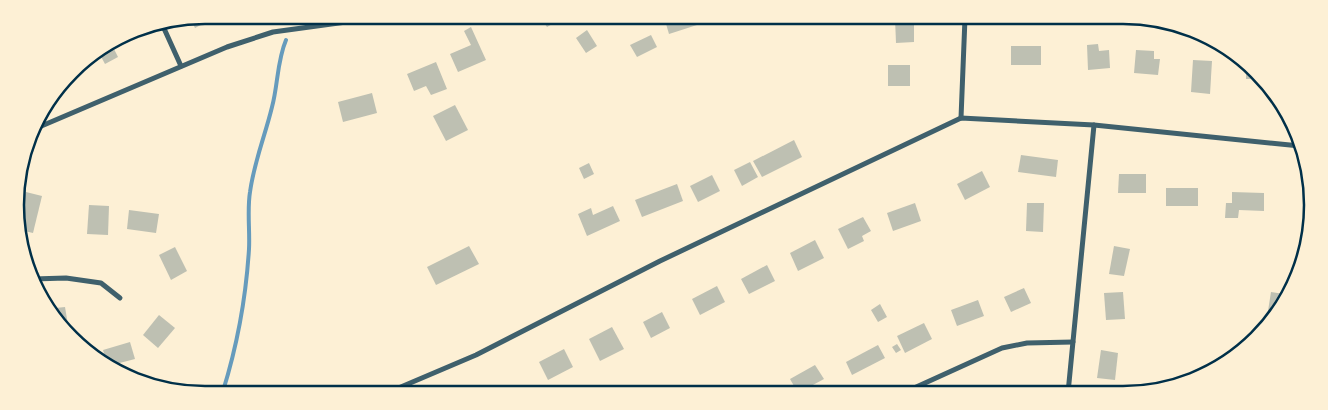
<svg xmlns="http://www.w3.org/2000/svg" width="1328" height="410" viewBox="0 0 1328 410" font-family="'DejaVu Sans',sans-serif">
<style>
.lines{fill:none;stroke-linecap:round;stroke-linejoin:round}
.stream{stroke:#669bbc;stroke-width:4}
.building{fill:#bec0b2}
.service{stroke:#3f606c;stroke-width:3}
.minor{stroke:#3f606c;stroke-width:5}
.rim{fill:none;stroke:#003049;stroke-width:2.5}
</style>
<rect width="100%" height="100%" fill="#fdf0d5"/>
<g class="lines">
<g class="stream">
<polyline points="300,21 307,15"/>
<path d="M223,391c14,-45 23,-94 26,-142 1,-19 -2,-39 1,-57 4,-30 15,-56 22,-85 6,-22 5,-46 14,-67"/>
</g>
</g>
<g class="building">
<polygon points="205,15 215,15 216,17 195,28 190,18"/>
<polygon points="527,16 559,16 561,19 547,27 542,20 532,25"/>
<polygon points="664,17 694,17 697,25 669,34"/>
<polygon points="895,18 914,18 914,42 896,43"/>
<polygon points="471,27 486,60 458,72 450,54 471,45 464,31"/>
<polygon points="587,30 597,46 586,53 576,38"/>
<polygon points="651,35 657,47 637,57 630,45"/>
<polygon points="111,43 118,57 105,64 98,51"/>
<polygon points="1098,44 1099,51 1109,50 1110,68 1088,70 1087,45"/>
<rect x="1011" y="46" width="30" height="19"/>
<polygon points="1136,50 1154,51 1154,59 1160,59 1158,75 1134,73"/>
<polygon points="1193,60 1212,61 1210,94 1191,92"/>
<polygon points="436,62 447,89 431,95 426,86 414,91 407,74"/>
<polygon points="1246,64 1261,79 1246,79"/>
<rect x="888" y="65" width="22" height="21"/>
<polygon points="372,93 377,113 343,122 338,102"/>
<polygon points="455,105 468,130 446,141 433,116"/>
<polygon points="794,140 802,157 762,177 753,161"/>
<polygon points="1021,155 1058,160 1056,177 1018,172"/>
<polygon points="750,162 758,177 742,186 734,170"/>
<polygon points="589,163 594,174 584,179 579,168"/>
<polygon points="982,171 990,187 965,200 957,184"/>
<polygon points="1119,174 1146,174 1146,193 1118,193"/>
<polygon points="712,175 720,191 698,202 690,186"/>
<polygon points="677,184 683,201 642,217 635,200"/>
<rect x="1166" y="188" width="32" height="18"/>
<polygon points="26,192 42,196 33,233 20,230 19,218"/>
<polygon points="1232,192 1264,193 1264,211 1239,210 1238,218 1225,218 1226,203 1232,203"/>
<polygon points="915,203 921,221 893,231 887,213"/>
<polygon points="1027,203 1044,203 1043,232 1026,231"/>
<polygon points="89,205 109,206 108,235 87,234"/>
<polygon points="613,206 620,221 587,236 578,214 591,208 593,215"/>
<polygon points="129,210 159,214 156,233 127,229"/>
<polygon points="863,217 871,231 862,236 864,241 848,249 838,229"/>
<polygon points="815,240 824,258 798,271 790,253"/>
<polygon points="469,246 479,264 436,285 427,267"/>
<polygon points="1114,246 1130,249 1124,276 1109,274"/>
<polygon points="175,247 187,271 171,280 159,255"/>
<polygon points="767,265 775,281 749,294 741,279"/>
<polygon points="717,286 725,302 700,315 692,299"/>
<polygon points="1024,288 1031,303 1011,312 1004,297"/>
<polygon points="1123,292 1125,319 1106,320 1104,293"/>
<polygon points="1271,292 1284,294 1282,307 1277,312 1268,311"/>
<polygon points="978,300 984,316 957,326 951,310"/>
<polygon points="880,304 887,317 878,322 871,310"/>
<polygon points="65,307 68,325 62,326 46,309"/>
<polygon points="662,312 670,328 651,338 643,322"/>
<polygon points="159,315 175,328 158,348 143,335"/>
<polygon points="924,323 932,339 905,353 897,336"/>
<polygon points="612,327 624,349 600,361 589,339"/>
<polygon points="130,342 135,359 108,366 103,350"/>
<polygon points="897,344 901,350 896,353 892,347"/>
<polygon points="878,345 885,358 852,375 846,362"/>
<polygon points="564,349 573,367 548,380 539,362"/>
<polygon points="1101,350 1118,353 1115,380 1097,378"/>
<polygon points="815,365 824,379 798,393 790,379"/>
<polygon points="1012,387 1015,393 998,393"/>
</g>
<g class="lines">
<polyline class="service" points="35,120 39,127"/>
<g class="minor">
<polyline points="162,24 181,66"/>
<polyline points="961,118 965,18"/>
<polyline points="32,130 227,47 273,32 390,16"/>
<polyline points="33,279 66,278 101,283 120,298"/>
<polyline points="389,392 476,355 660,261 961,118 1094,125 1300,146"/>
<polyline points="903,393 1002,348 1027,343 1073,342"/>
<polyline points="1068,393 1094,125"/>
</g>
</g>
<path d="M0 0H1328V410H0ZM205 24H1123A181 181 0 0 1 1304 205V205A181 181 0 0 1 1123 386H205A181 181 0 0 1 24 205V205A181 181 0 0 1 205 24Z" fill="#fdf0d5" fill-rule="evenodd"/>
<path class="rim" d="M205 24H1123A181 181 0 0 1 1304 205V205A181 181 0 0 1 1123 386H205A181 181 0 0 1 24 205V205A181 181 0 0 1 205 24Z"/>
</svg>
